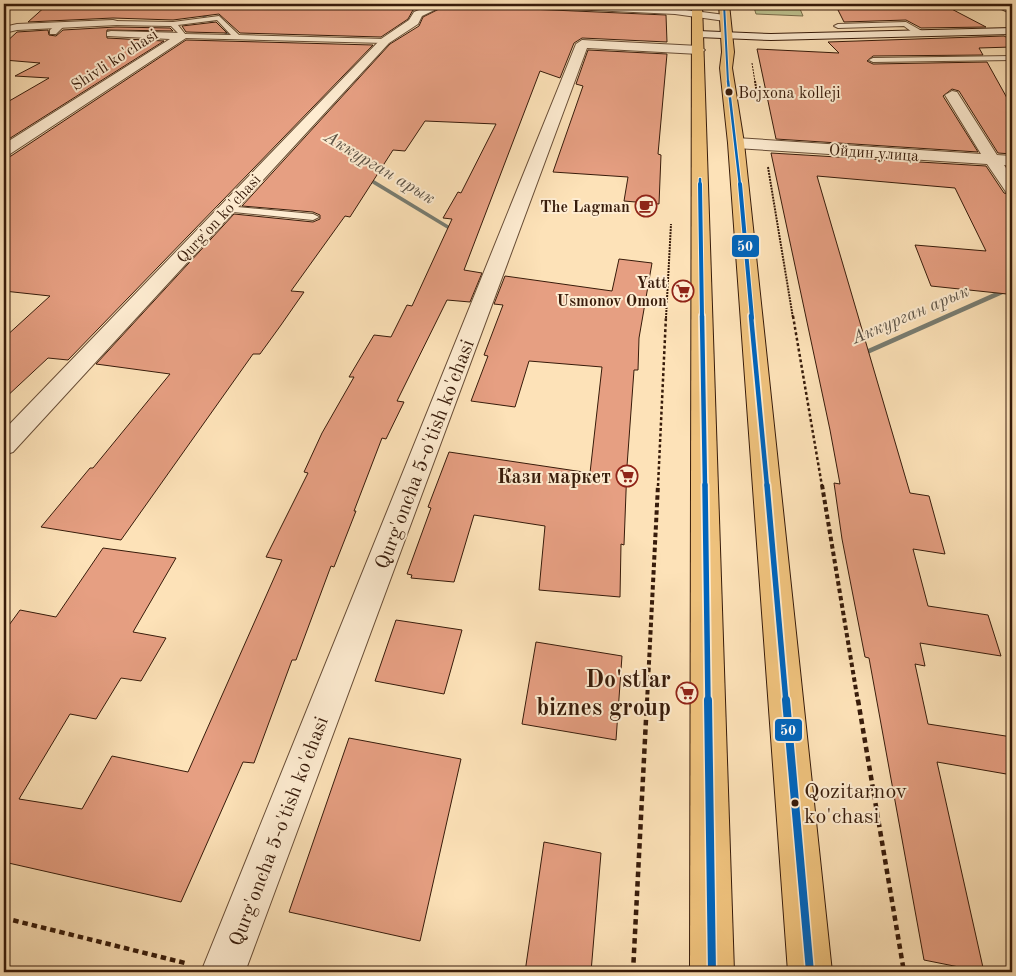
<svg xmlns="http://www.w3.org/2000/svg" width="1016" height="976" viewBox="0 0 1016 976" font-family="'Old Standard TT',serif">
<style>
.green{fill:#bec390;stroke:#7a6f4d}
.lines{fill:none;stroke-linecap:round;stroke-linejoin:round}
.stream{fill:#777c71;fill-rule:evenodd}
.building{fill:#e69f82;stroke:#371b0a}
.service-casing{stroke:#684d36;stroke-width:2}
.minor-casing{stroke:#684d36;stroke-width:2}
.secondary-casing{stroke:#371b0a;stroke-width:2}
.trunk-casing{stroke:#371b0a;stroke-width:2}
.path-far4{stroke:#371b0a;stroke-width:1;stroke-dasharray:2 1;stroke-linecap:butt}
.path-far3{stroke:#371b0a;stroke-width:2;stroke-dasharray:2 1;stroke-linecap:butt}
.path-far2{stroke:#371b0a;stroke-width:2.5;stroke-dasharray:3 2.5;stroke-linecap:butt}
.path-far1{stroke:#371b0a;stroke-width:4;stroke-dasharray:4.5 3;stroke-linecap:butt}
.path{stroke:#371b0a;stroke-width:4.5;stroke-dasharray:5.5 4;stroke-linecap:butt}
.service{fill:#feecd1;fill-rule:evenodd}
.minor{fill:#feecd1;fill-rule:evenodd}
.secondary{fill:#feecd1;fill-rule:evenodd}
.trunk{fill:#eec17c;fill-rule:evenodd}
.bus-1-far5-casing{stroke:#feecd1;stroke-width:4}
.bus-1-far4-casing{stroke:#feecd1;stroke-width:4.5}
.bus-1-far3-casing{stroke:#feecd1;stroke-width:6}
.bus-1-far2-casing{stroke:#feecd1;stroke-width:8}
.bus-1-far1-casing{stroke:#feecd1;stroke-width:9}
.bus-1-casing{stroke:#feecd1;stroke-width:11}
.bus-1-far5{stroke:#0065bd;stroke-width:2}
.bus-1-far4{stroke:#0065bd;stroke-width:2.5}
.bus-1-far3{stroke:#0065bd;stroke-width:4}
.bus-1-far2{stroke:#0065bd;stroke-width:4.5}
.bus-1-far1{stroke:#0065bd;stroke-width:5.5}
.bus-1{stroke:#0065bd;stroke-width:8}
.bus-dot{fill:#371b0a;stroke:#feecd1;stroke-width:2}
.labels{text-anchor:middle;stroke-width:4;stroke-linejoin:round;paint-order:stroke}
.far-street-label{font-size:16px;fill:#371b0a;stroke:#feecd1}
.far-bus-label{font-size:16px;fill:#371b0a;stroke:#feecd1;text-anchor:start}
.far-poi-label{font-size:16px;font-weight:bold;fill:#371b0a;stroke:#feecd1;text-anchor:end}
.far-water-label{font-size:18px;font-style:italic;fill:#5c5346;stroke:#feecd1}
.street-label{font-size:20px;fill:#371b0a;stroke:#feecd1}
.poi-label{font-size:20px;font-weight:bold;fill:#371b0a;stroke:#feecd1;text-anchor:end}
.near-bus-label{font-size:22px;fill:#371b0a;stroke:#feecd1;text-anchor:start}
.near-poi-label{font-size:24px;font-weight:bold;fill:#371b0a;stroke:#feecd1;text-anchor:end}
.line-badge{stroke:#feecd1;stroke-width:2}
.badge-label{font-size:14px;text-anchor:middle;font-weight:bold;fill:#fff}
</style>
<rect width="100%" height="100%" fill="#fde2b8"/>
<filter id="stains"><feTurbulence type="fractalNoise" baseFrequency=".004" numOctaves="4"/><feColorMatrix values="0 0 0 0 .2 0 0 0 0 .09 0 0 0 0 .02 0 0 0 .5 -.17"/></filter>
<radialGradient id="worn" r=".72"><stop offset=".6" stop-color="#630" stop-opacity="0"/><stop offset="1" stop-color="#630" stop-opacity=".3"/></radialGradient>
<polygon class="green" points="753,4 798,4 803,16 756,14"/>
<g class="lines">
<g class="stream">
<polygon points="186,4 190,4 230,34 230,36 228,36"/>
<polygon points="360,174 364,174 461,233 456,234 360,176"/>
<polygon points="1012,285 1012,290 859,358 853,358 852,356"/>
</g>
</g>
<g class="building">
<polygon points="72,4 430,4 413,10 408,19 381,37 240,33 219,14 173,20 113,18 28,22 47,5"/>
<polygon points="449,4 522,4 529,9 666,15 667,42 582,38 574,43 560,78 540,71 464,270 482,273 470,302 447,300 397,401 404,402 386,439 382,438 354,511 356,511 334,567 331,566 296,660 292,660 254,763 243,762 181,902 4,862 4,632 20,610 56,617 103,548 176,558 133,632 166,638 141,681 121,678 96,719 70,714 19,799 82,809 112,756 188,772 282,560 266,557 308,473 304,472 322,433 354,377 349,377 374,335 391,337 407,305 412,306 452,219 443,218 458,192 461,193 496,124 425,121 405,151 393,150 350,217 345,216 291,291 304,292 281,325 260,354 253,354 121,540 41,527 90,468 93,468 170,374 96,364 234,214 313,222 320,219 320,215 313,212 242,206 390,44 419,26 423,17"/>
<polygon points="835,4 942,4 986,27 921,28 906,20 844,22"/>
<polygon points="216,22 227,33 186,32 182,26"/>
<polygon points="116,27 170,28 173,31 107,30 107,38 164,41 4,142 4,104 49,78 15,76 40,63 4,60 4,44 17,32 48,30 49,35 56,36 63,30"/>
<polygon points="1004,36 1012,40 1012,47 979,48 983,55 873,56 867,61 873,64 987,62 1012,107 1012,154 998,153 959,91 952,89 943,96 978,152 776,139 757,49 839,53 828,42"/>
<polygon points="186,40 373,45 68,360 48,358 4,399 4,338 50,296 4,291 4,158 11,156"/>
<polygon points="588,50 667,54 658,154 661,155 659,204 624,201 628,177 553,172 583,86 576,84"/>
<polygon points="771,153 986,166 1004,193 1012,195 1012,304 1007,294 931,286 915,245 986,251 955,188 817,176 910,493 929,496 945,554 913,549 928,606 988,615 1001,656 920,643 925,666 915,664 928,724 1012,737 1012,775 937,762 984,972 924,960 869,658 865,657 842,539 834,483 840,484 830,430"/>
<polygon points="619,259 652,263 639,338 638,370 634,370 627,466 624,545 621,544 620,597 539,590 545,526 474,515 454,582 411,578 412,575 407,574 431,508 428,507 449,452 590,473 602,367 529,361 515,407 471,401 488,356 484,355 503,305 494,304 505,276 612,291"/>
<polygon points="396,620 462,630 444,694 375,681"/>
<polygon points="536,642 622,656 616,740 522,724"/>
<polygon points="349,738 461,759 420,941 289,912"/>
<polygon points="544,842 601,853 591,972 525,972"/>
</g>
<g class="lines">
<g class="service-casing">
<g id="service">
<path d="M219,16l20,19 146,4 4,2 -4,2 -202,-5 -12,-12 -58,-1 -4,-2 4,-2 60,1zM217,20l14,15 -46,-1 -7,-9z"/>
<polygon points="906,22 922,31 922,35 916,35 904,26 838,28 834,26 838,24"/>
<polygon points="58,23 65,25 56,34 50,34 50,30"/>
<polygon points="1012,56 1012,60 873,62 869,60 873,58"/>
<polygon points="227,206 313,214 319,217 313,220 223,211 223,207"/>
</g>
</g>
<g class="minor-casing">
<g id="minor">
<polygon points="434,4 447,4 422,16 418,24 389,43 13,452 4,455 4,430 381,39 409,20 414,12"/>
<path d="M524,4c66,-4 135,2 201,11l5,3 -5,3 -50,-7 -146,-7z"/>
<polygon points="991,4 1004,4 1012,7 1012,14"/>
<polygon points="113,20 117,21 117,25 17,30 4,33 4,27 17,24"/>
<polygon points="111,31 183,33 189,36 10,154 4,156 4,144 170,39 107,36 107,32"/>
<polygon points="582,40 699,46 705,50 699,54 587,48 245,972 201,972 576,44"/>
<polygon points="952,91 957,92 997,155 1012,156 1012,166 1004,165 1012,177 1012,193 1006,192 987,164 736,148 728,143 736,138 981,154 945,95"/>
</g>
</g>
<g class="secondary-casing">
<polygon id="secondary" points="1012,28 1012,34 771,40 698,37 692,34 698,31 771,34"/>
</g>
<g class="trunk-casing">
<g id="trunk">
<polygon points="692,4 702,4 734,972 690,972"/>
<polygon points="719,4 729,4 734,52 732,68 744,143 832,972 788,972 728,143 720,68 722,52"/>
</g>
</g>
<polyline class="path-far4" points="752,63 755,82"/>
<g class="path-far3">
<polyline points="755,81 757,94"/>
<polyline points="768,167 793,318"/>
<polyline points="666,318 671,224"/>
</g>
<g class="path-far2">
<polyline points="793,316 822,486"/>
<polyline points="658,486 666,316"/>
</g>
<g class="path-far1">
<polyline points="822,485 858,702"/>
<polyline points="647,702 658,485"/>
</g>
<g class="path">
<polyline points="858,700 904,972"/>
<polyline points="4,918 185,963"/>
<polyline points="633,972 647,700"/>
</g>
<use href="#service" class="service"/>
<use href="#minor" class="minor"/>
<use href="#secondary" class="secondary"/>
<use href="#trunk" class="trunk"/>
<g class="bus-1-far5-casing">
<polyline id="bus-1-far5" points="724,4 728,82"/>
</g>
<g class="bus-1-far4-casing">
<g id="bus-1-far4">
<polyline points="728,81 740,185"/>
<polyline points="700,179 700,185"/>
</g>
</g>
<g class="bus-1-far3-casing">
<g id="bus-1-far3">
<polyline points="700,184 702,318"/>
<polyline points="740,184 752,318"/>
</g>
</g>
<g class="bus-1-far2-casing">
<g id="bus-1-far2">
<polyline points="702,316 705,486"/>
<polyline points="751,316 767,486"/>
</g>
</g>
<g class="bus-1-far1-casing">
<g id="bus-1-far1">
<polyline points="705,485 708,702"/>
<polyline points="767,485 786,702"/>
</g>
</g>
<g class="bus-1-casing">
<g id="bus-1">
<polyline points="708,700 712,972"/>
<polyline points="786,700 810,972"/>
</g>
</g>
<use href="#bus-1-far5" class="bus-1-far5"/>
<use href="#bus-1-far4" class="bus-1-far4"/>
<use href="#bus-1-far3" class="bus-1-far3"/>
<use href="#bus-1-far2" class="bus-1-far2"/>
<use href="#bus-1-far1" class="bus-1-far1"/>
<use href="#bus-1" class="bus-1"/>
</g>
<defs>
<g id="cafe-ring" transform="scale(1.125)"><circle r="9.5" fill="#feecd1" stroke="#8f2418" stroke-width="1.5"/><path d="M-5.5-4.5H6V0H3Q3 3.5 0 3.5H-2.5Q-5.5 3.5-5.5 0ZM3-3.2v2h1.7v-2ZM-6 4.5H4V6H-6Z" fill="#8f2418"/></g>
<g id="supermarket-ring" transform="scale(1.125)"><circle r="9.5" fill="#feecd1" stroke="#8f2418" stroke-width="1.5"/><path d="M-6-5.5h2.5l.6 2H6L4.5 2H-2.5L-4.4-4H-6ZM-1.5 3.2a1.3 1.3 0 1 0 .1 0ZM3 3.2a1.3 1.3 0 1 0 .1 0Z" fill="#8f2418"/></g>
</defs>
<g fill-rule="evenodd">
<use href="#cafe-ring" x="646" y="206"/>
<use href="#supermarket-ring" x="683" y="291"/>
<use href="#supermarket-ring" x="627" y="476"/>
<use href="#supermarket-ring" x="687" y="693"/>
</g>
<g class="bus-dot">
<circle cx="729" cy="92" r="4.5"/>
<circle cx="795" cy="803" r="4.5"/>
</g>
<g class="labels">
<g class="far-street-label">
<text transform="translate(114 59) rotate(-33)" y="6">Shivli ko'chasi</text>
<text transform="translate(874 152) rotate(4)" y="6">Ойдин улица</text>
<text transform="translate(218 218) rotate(-47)" y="6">Qurg'on ko'chasi</text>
</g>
<g class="far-bus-label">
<text x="738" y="98">Bojxona kolleji</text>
</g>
<g class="far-poi-label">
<text x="630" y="212">The Lagman</text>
<text x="667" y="288">Yatt<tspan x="667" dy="18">Usmonov Omon</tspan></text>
</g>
<g class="far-water-label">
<text transform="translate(380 167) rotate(31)" y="6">Аккурган арык</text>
<text transform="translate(910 314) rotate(-23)" y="6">Аккурган арык</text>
</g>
<g class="street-label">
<text transform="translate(424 454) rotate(-69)" y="7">Qurg'oncha 5-o'tish ko'chasi</text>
<text transform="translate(278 831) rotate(-69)" y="7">Qurg'oncha 5-o'tish ko'chasi</text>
</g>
<g class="poi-label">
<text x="611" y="483">Кази маркет</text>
</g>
<g class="near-bus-label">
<text x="804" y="798">Qozitarnov<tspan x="804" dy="25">ko'chasi</tspan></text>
</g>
<g class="near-poi-label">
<text x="671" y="687">Do'stlar<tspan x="671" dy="28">biznes group</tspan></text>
</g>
</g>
<g class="line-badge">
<rect x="731" y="234" width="29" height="24" rx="5" fill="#0065bd"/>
<rect x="774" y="718" width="29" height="24" rx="5" fill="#0065bd"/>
</g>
<g class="badge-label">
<text x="745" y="251">50</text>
<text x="788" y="735">50</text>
</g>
<rect width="1016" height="976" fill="none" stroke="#fde2b8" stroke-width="20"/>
<rect x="5" y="5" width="1006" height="966" fill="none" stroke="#371b0a" stroke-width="2.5"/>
<rect x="10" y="10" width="996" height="956" fill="none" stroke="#371b0a"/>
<rect width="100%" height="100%" filter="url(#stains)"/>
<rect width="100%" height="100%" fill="url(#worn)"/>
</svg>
